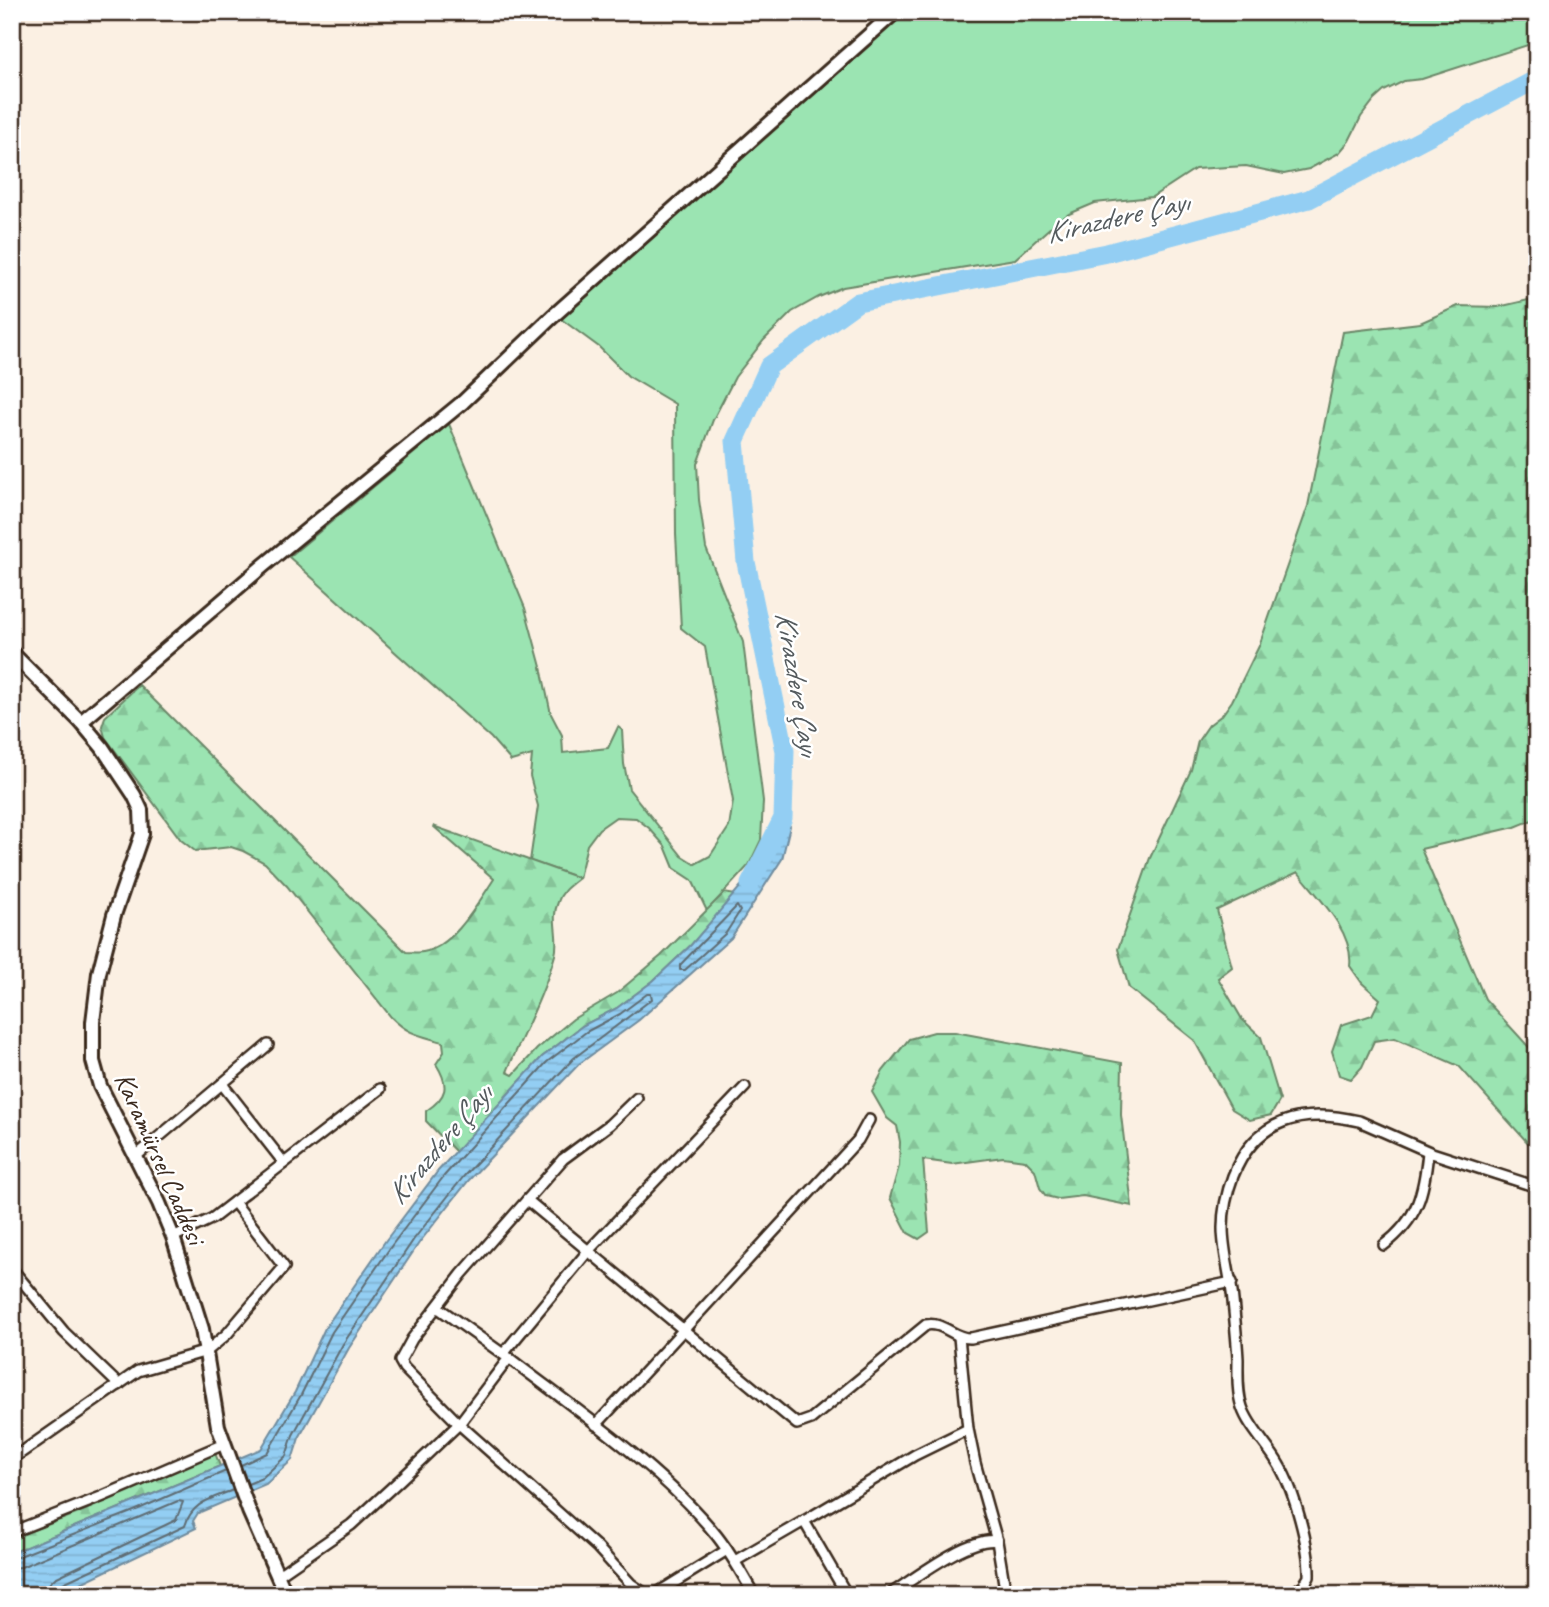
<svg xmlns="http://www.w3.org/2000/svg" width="1549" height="1607" viewBox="0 0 1549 1607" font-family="Caveat,sans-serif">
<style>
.green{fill:#9be4b2;stroke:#6b8768;stroke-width:2}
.forest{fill:url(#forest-firs);stroke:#6b8768;stroke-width:2}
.water{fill:url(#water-rules);stroke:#708c9e;stroke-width:2}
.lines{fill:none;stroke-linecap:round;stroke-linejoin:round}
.shore{stroke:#5e6c73;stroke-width:2}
.river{stroke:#93cef3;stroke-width:19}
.street-casing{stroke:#3b2a1e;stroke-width:14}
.secondary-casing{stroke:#3b2a1e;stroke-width:18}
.street{stroke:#fff;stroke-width:9}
.secondary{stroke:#fff;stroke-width:12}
.labels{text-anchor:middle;stroke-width:5;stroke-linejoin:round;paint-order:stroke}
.street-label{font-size:28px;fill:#3b2a1e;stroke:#fff}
.water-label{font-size:30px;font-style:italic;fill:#555b5e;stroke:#fff}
</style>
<defs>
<pattern id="forest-firs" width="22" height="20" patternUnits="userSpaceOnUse" patternTransform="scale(1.75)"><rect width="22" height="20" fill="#9be4b2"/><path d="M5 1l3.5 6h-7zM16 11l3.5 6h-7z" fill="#86c499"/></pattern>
<pattern id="water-rules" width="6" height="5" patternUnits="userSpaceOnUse" patternTransform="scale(1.75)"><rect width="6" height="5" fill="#93cef3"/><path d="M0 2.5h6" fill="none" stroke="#80b1d0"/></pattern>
</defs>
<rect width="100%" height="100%" fill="#fbf0e3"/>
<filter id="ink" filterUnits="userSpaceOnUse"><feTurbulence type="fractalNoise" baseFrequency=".0143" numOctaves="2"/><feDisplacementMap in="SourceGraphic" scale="14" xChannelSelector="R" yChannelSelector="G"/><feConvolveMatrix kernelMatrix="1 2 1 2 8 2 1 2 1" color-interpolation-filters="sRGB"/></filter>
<g filter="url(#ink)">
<polygon class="green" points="907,12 1416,12 1432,14 1484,12 1489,22 1507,12 1537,12 1537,42 1422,79 1404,81 1384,91 1374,100 1361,117 1349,141 1339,153 1309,169 1284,174 1246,166 1195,169 1152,197 1095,203 1069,214 1053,225 1015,259 843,287 819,297 792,312 764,340 735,377 713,420 697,464 699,500 706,548 743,642 763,801 761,840 749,865 707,911 692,880 674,868 665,846 649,828 636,818 616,817 599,829 587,845 579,878 530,861 538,806 530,776 532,755 511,761 491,738 289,557 449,424 525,608 541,667 551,714 562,735 563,753 608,748 618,727 622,730 624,764 629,789 682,856 695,864 710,856 729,827 733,801 705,647 681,628 676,534 675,404 628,376 599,347 561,319"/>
<g class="forest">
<path d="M1537,298v520l-22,9 -94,22 64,150 52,57v97l-78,-87 -64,-28 -21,3 -12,26 -11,12 -12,-4 -7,-24 9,-26 31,-10 8,-16 -18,-16 -12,-17c4,-34 -32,-69 -52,-94l-81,38 15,57 -14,11 24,41 19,18 19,63 -9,15 -21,5 -18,-11 -38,-69 -65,-52 -11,-39 32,-91 41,-88 7,-29 11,-16 13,-10 10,-14 27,-55 49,-140 35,-174 77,-9 38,-17 40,1z"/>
<path d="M139,685l267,267c5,0 12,1 17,0 31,-5 55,-49 71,-73l-61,-53 146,52c-9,8 -17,12 -21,24 -8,18 2,35 -3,53 -12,42 -32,78 -48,117l6,3 24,-26 36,-30 44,-26 44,-37 63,-63 11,2 -44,50 -38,36 -36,27 -35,18 -40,31 -86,95 -30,-31v-10c21,-14 24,-25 10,-47l8,-12 -1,-10c-24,-7 -34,-7 -52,-25l-104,-131 -22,-23 -22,-12 -12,-4 -36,4 -14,-11 -76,-103 -3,-11 3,-9z"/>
<polygon points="934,1032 955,1032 1122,1063 1121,1115 1132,1206 1083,1196 1058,1199 1046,1196 1040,1188 1035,1170 1025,1160 1003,1157 952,1164 923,1160 929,1232 919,1239 908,1233 890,1198 899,1166 900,1142 897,1126 887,1118 872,1092 883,1071 909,1039"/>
<polygon points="215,1453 220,1466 12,1553 12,1538 76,1514"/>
</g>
<polygon class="water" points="783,818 790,826 782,859 731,938 639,1020 579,1064 469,1180 419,1243 349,1348 299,1438 292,1460 266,1484 198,1513 193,1521 196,1528 56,1595 12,1595 12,1553 261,1449 295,1392 325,1328 386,1240 438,1171 542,1057 582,1026 617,1008 653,981 691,945 773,848"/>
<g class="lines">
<g class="shore">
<polygon points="737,906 740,911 726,933 685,970 680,970 680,965"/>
<polyline points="241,1465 267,1453 301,1395 332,1332 392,1245 444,1176 547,1062 586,1032 620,1014 647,994 651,994 652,999 574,1058 464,1176 414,1239 343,1344 293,1435 286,1456 262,1478 248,1484"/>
<polyline points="12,1559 134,1511 226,1471"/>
<polyline points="12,1568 21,1567 178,1501 183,1502 176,1520 55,1578 48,1585 46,1595"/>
<path d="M55,1595l4,-10 126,-59c7,-24 26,-27 48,-36"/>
</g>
<polyline class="river" points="750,884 783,818 785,751 746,562 735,441 769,366 858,302 1107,253 1309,199 1537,79"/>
<g class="street-casing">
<g id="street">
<polyline points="222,1084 284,1163"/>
<polyline points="135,1157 268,1045"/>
<polyline points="527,1200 563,1159 609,1125 637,1098"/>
<polyline points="173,1237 213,1218 380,1089"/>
<path d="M1384,1245c34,-26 40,-52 44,-93"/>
<polyline points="12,1269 64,1332 119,1385"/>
<polyline points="437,1307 503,1354"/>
<polyline points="959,1337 968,1429 975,1463 997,1541"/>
<path d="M509,1358c69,53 154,111 208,178 14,18 26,39 37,59"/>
<polyline points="596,1425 858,1140 869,1120"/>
<polyline points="12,1459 138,1371 207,1351 227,1334 284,1267 234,1202"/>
<polyline points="804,1521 915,1455 968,1429"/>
<polyline points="12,1532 101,1497 224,1444"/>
<polyline points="735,1561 804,1521 847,1595"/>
<polyline points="277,1576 351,1525 400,1480 459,1424 509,1358 503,1354 589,1250 745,1087"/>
<polyline points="906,1584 910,1595"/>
<path d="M647,1595l-16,-11 -34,-37 -138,-123 -55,-56 -4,-7 12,-22 50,-65 65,-74 270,224 14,-5 115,-94c17,-4 28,14 45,13l261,-56"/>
<polyline points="654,1595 727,1550"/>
<path d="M889,1595c25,-16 80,-59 108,-54l9,54"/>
<path d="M1290,1595l14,-10 5,-8c1,-30 -15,-87 -30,-112 -11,-20 -30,-37 -37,-58 -5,-15 -4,-32 -4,-48 -1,-19 -3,-38 -5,-58 -2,-24 -10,-49 -10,-73 0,-18 4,-36 10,-52 23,-58 69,-68 126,-55l73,32 105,34"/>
</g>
</g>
<g class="secondary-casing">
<g id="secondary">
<polyline points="12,653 81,722 102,747 134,795 141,810 142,834 114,915 99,973 93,1022 93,1061 100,1086 159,1203 173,1237 202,1329 218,1426 249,1511 286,1595"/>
<polyline points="81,722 263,566 463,402 552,317 895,12"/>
</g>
</g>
<use href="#street" class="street"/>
<use href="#secondary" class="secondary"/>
</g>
</g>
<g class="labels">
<g class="street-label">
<text transform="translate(161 1158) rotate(66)" y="10">Karamürsel Caddesi</text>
</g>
<g class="water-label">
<text transform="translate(1117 217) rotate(-13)" y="10">Kirazdere Çayı</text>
<text transform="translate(798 683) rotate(80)" y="10">Kirazdere Çayı</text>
<text transform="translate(439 1144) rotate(-50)" y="10">Kirazdere Çayı</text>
</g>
</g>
<rect width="1549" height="1607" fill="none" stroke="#fff" stroke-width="42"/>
<rect x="21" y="21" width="1507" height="1565" fill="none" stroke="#3b2a1e" stroke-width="2.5" filter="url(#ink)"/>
</svg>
